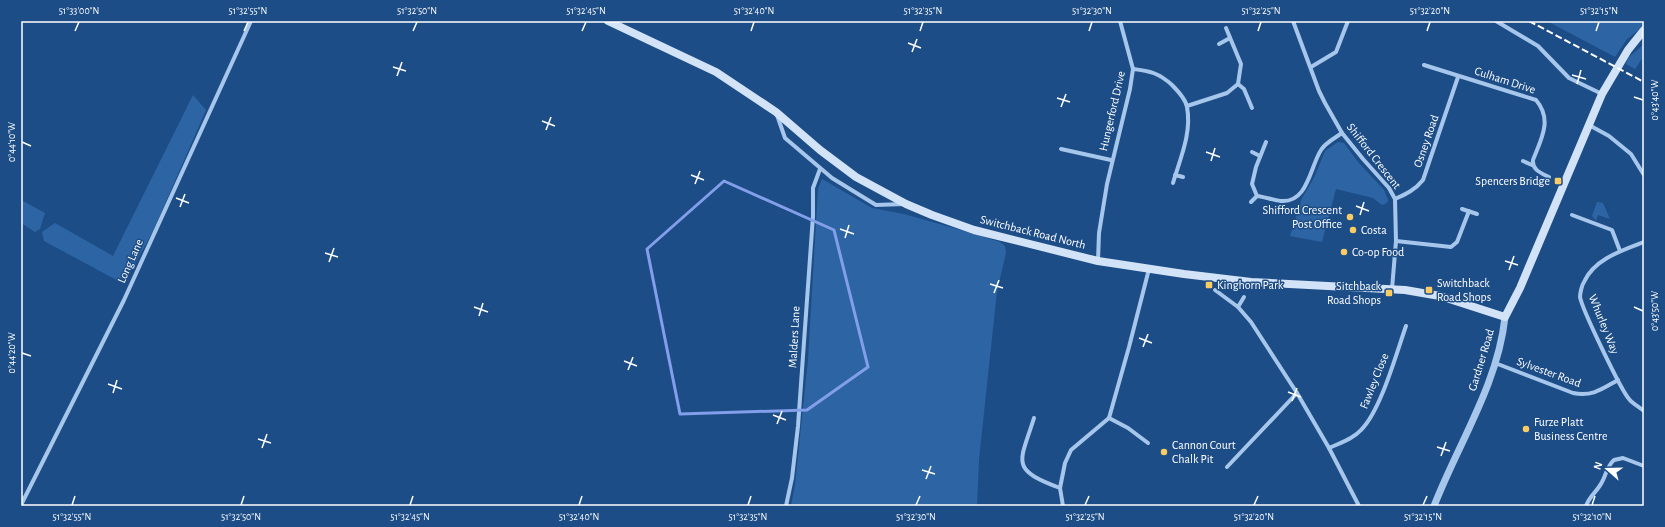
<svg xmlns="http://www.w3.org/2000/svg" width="1665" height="527" viewBox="0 0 1665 527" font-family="'Alegreya Sans',sans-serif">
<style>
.green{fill:#2d65a4}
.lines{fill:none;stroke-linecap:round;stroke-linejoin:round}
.minor{stroke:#a6c7eb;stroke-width:4}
.tertiary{stroke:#a6c7eb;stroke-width:7}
.secondary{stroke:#d2e3f8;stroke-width:8}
.rail{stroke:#fff;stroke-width:2;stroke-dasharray:7 3;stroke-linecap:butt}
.marked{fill:none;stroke:#839eea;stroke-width:3;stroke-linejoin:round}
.ticks{fill:none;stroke:#fff;stroke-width:1.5}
.poi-dot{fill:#fbcc64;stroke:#1d4d87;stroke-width:1.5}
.labels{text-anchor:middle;stroke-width:3;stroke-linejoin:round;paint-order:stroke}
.street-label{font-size:12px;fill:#fff;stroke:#1d4d87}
.poi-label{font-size:12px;fill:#fff;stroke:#1d4d87;text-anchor:start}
.neatline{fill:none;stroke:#fff;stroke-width:1.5}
.ticks-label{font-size:10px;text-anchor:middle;fill:#fff}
</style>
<rect width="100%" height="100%" fill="#1d4d87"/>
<g class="green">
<polygon points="1547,21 1644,21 1644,26 1627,39 1615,57"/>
<polygon points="1644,44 1644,56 1635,69 1626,64 1628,58"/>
<polygon points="193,95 206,110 153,231 124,284 44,241 42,232 55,223 113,256"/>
<polygon points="1338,142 1344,143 1358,162 1384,190 1388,200 1387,203 1382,205 1373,198 1336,189 1322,242 1290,236 1302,198 1314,178 1325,151"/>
<polygon points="822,179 872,208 904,214 978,235 1000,242 1005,246 1006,253 997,291 979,459 977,506 791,506 795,485 808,360 818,189"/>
<polygon points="21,200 45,213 40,229 35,232 21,223"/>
<polygon points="1597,202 1603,203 1610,219 1598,215 1596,221 1592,216"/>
</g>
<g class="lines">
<g class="minor">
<polyline points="1293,21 1319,91 1325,103 1342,133 1363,159 1389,188 1395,199 1396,241 1392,289"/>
<polyline points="1496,21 1538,46 1569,78 1602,94"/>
<polyline points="1226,28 1241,64 1238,84 1244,89 1252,108"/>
<polyline points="1219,44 1230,38"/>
<path d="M1424,65l112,35c17,20 5,39 -3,60 -1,10 8,13 16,17"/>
<polyline points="1311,67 1336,52 1348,21"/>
<path d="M1133,69c17,2 26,4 39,16 5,5 14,15 15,22 5,26 -7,52 -14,76"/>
<polyline points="1187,106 1227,93 1238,84"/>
<polyline points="777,115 785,138 832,178 876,205 904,204"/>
<polyline points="1589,125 1609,136 1631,154 1644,175"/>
<path d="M1266,142l-10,25 -4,17 5,12c8,1 16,4 24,5 27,2 29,-34 40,-51 4,-7 14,-12 21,-17"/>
<polyline points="1061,149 1111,160"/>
<polyline points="1252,152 1260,156"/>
<polyline points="1523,161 1532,165"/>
<polyline points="1175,175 1183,177"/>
<path d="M1395,199c11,-5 20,-9 28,-19l35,-103"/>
<polyline points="1251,202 1257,196"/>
<polyline points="1462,209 1477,214"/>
<polyline points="1572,215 1612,230 1620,251"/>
<polyline points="1396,241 1451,247 1457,242 1469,211"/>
<path d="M1644,242c-21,8 -50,17 -60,40 -2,3 -4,11 -4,15 2,12 41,93 49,102 4,5 10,8 15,12"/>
<polyline points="1098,261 1099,233 1107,184 1130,89 1133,69 1120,21"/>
<polyline points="1215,290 1238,307 1244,297"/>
<polyline points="1238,307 1251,322 1297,393 1329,448 1359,506"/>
<path d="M1495,363l78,30c19,4 29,-4 45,-13"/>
<path d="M1034,418c-14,45 -25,51 26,70l3,18"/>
<polyline points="1109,418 1128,428 1148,443"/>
<path d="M1329,448c11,-5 24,-9 32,-18 20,-20 35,-76 45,-104"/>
<polyline points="1227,467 1297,393"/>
<polyline points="1060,488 1065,463 1071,450 1109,418 1129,347 1149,269"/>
<polyline points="21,505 124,300 251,21"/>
<polyline points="786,506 792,478 798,426 813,216 813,188 820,169"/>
<path d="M1586,506c4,-11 11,-14 16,-24 4,-7 5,-16 12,-22l9,-2 21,8"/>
</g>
<path class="tertiary" d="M1434,506c24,-62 64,-122 71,-189"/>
<polyline class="secondary" points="608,21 716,72 776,112 820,150 856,177 906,204 932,215 974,230 1098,261 1184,274 1251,282 1405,290 1440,296 1505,317 1520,288 1602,94 1628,50 1644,30"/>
<polyline class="rail" points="1529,21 1644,82"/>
</g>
<path class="marked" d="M724,181l110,49 34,137 -61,43 -127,4 -33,-165z"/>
<path class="ticks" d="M75,31l4,-9M244,31l4,-9M413,31l4,-9M582,31l4,-9M751,31l3,-9M920,31l3,-9M1089,31l3,-9M1258,31l3,-9M1427,31l3,-9M1596,31l3,-9M908,43l13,5M912,52l5,-13M393,67l13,4M1572,75l14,4M397,76l5,-14M1577,84l4,-14M1634,97l9,3M1057,98l13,4M1061,107l5,-13M542,121l13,5M546,130l5,-13M22,142l9,4M1206,152l14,5M1211,161l4,-13M691,175l13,5M695,184l5,-13M176,198l13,5M1356,206l13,5M180,207l5,-13M1360,215l4,-13M840,229l14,5M845,238l4,-13M325,253l13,4M1505,261l13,4M329,262l5,-14M1509,270l5,-14M990,284l13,4M994,293l5,-13M474,307l14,5M1634,307l9,4M479,316l4,-13M1139,338l13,5M1143,347l5,-13M22,353l9,3M624,361l13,5M628,370l5,-13M108,384l14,5M1288,392l13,5M113,393l4,-13M1292,401l5,-13M773,415l13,5M777,424l5,-13M258,439l13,4M1437,447l13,4M262,448l5,-14M1441,456l5,-14M922,470l13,4M926,479l5,-13M72,505l3,-9M241,505l3,-9M410,505l3,-9M579,505l3,-9M748,505l3,-9M916,505l4,-9M1085,505l4,-9M1254,505l4,-9M1423,505l4,-9M1592,505l3,-9"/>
<g class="poi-dot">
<rect x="1554" y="177" width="8" height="8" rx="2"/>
<circle cx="1350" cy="217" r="4"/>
<circle cx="1353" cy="230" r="4"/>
<circle cx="1344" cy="252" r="4"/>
<rect x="1205" y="281" width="8" height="8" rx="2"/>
<rect x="1425" y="286" width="8" height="8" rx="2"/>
<rect x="1385" y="289" width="8" height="8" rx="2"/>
<circle cx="1526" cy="429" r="4"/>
<circle cx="1164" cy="452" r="4"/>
</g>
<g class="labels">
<g class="street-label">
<text transform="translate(1505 80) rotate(18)" y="4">Culham Drive</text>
<text transform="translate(1112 111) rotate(-77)" y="4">Hungerford Drive</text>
<text transform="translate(1426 141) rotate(-71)" y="4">Osney Road</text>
<text transform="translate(1374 156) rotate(52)" y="4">Shifford Crescent</text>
<text transform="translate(1033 232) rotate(14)" y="4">Switchback Road North</text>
<text transform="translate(130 261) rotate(-66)" y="4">Long Lane</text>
<text transform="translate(1604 324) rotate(68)" y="4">Whurley Way</text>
<text transform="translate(794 337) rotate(-87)" y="4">Malders Lane</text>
<text transform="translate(1481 360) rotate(-73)" y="4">Gardner Road</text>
<text transform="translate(1549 372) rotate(20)" y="4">Sylvester Road</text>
<text transform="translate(1374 381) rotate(-68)" y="4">Fawley Close</text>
</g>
<g class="poi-label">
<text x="1550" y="185" text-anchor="end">Spencers Bridge</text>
<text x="1342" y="214" text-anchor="end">Shifford Crescent<tspan x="1342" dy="14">Post Office</tspan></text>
<text x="1361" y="234">Costa</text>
<text x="1352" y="256">Co-op Food</text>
<text x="1437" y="287">Switchback<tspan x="1437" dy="14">Road Shops</tspan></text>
<text x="1217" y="289">Kinghorn Park</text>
<text x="1381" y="290" text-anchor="end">Sitchback<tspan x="1381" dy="14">Road Shops</tspan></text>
<text x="1534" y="426">Furze Platt<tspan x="1534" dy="14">Business Centre</tspan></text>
<text x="1172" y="449">Cannon Court<tspan x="1172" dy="14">Chalk Pit</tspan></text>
</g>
</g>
<rect width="1665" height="527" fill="none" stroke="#1d4d87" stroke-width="44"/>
<g transform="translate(1607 469) rotate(290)" stroke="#1d4d87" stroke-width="3" paint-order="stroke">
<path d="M0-3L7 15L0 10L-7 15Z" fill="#ffffff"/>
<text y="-6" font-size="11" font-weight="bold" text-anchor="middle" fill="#ffffff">N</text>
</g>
<rect x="22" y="22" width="1621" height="483" class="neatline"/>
<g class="ticks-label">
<text x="79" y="14">51°33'00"N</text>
<text x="248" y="14">51°32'55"N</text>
<text x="417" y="14">51°32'50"N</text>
<text x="586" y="14">51°32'45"N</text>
<text x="754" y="14">51°32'40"N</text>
<text x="923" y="14">51°32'35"N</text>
<text x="1092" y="14">51°32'30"N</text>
<text x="1261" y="14">51°32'25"N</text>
<text x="1430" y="14">51°32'20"N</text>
<text x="1599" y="14">51°32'15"N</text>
<text transform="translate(1654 100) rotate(-90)" y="4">0°43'40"W</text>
<text transform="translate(11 142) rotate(-90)" y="4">0°44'10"W</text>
<text transform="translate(1654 311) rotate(-90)" y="4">0°43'50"W</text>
<text transform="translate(11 353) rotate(-90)" y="4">0°44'20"W</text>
<text x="72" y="520">51°32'55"N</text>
<text x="241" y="520">51°32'50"N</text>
<text x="410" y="520">51°32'45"N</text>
<text x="579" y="520">51°32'40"N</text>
<text x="748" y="520">51°32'35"N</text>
<text x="916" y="520">51°32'30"N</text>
<text x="1085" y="520">51°32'25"N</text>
<text x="1254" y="520">51°32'20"N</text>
<text x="1423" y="520">51°32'15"N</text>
<text x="1592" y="520">51°32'10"N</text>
</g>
</svg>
